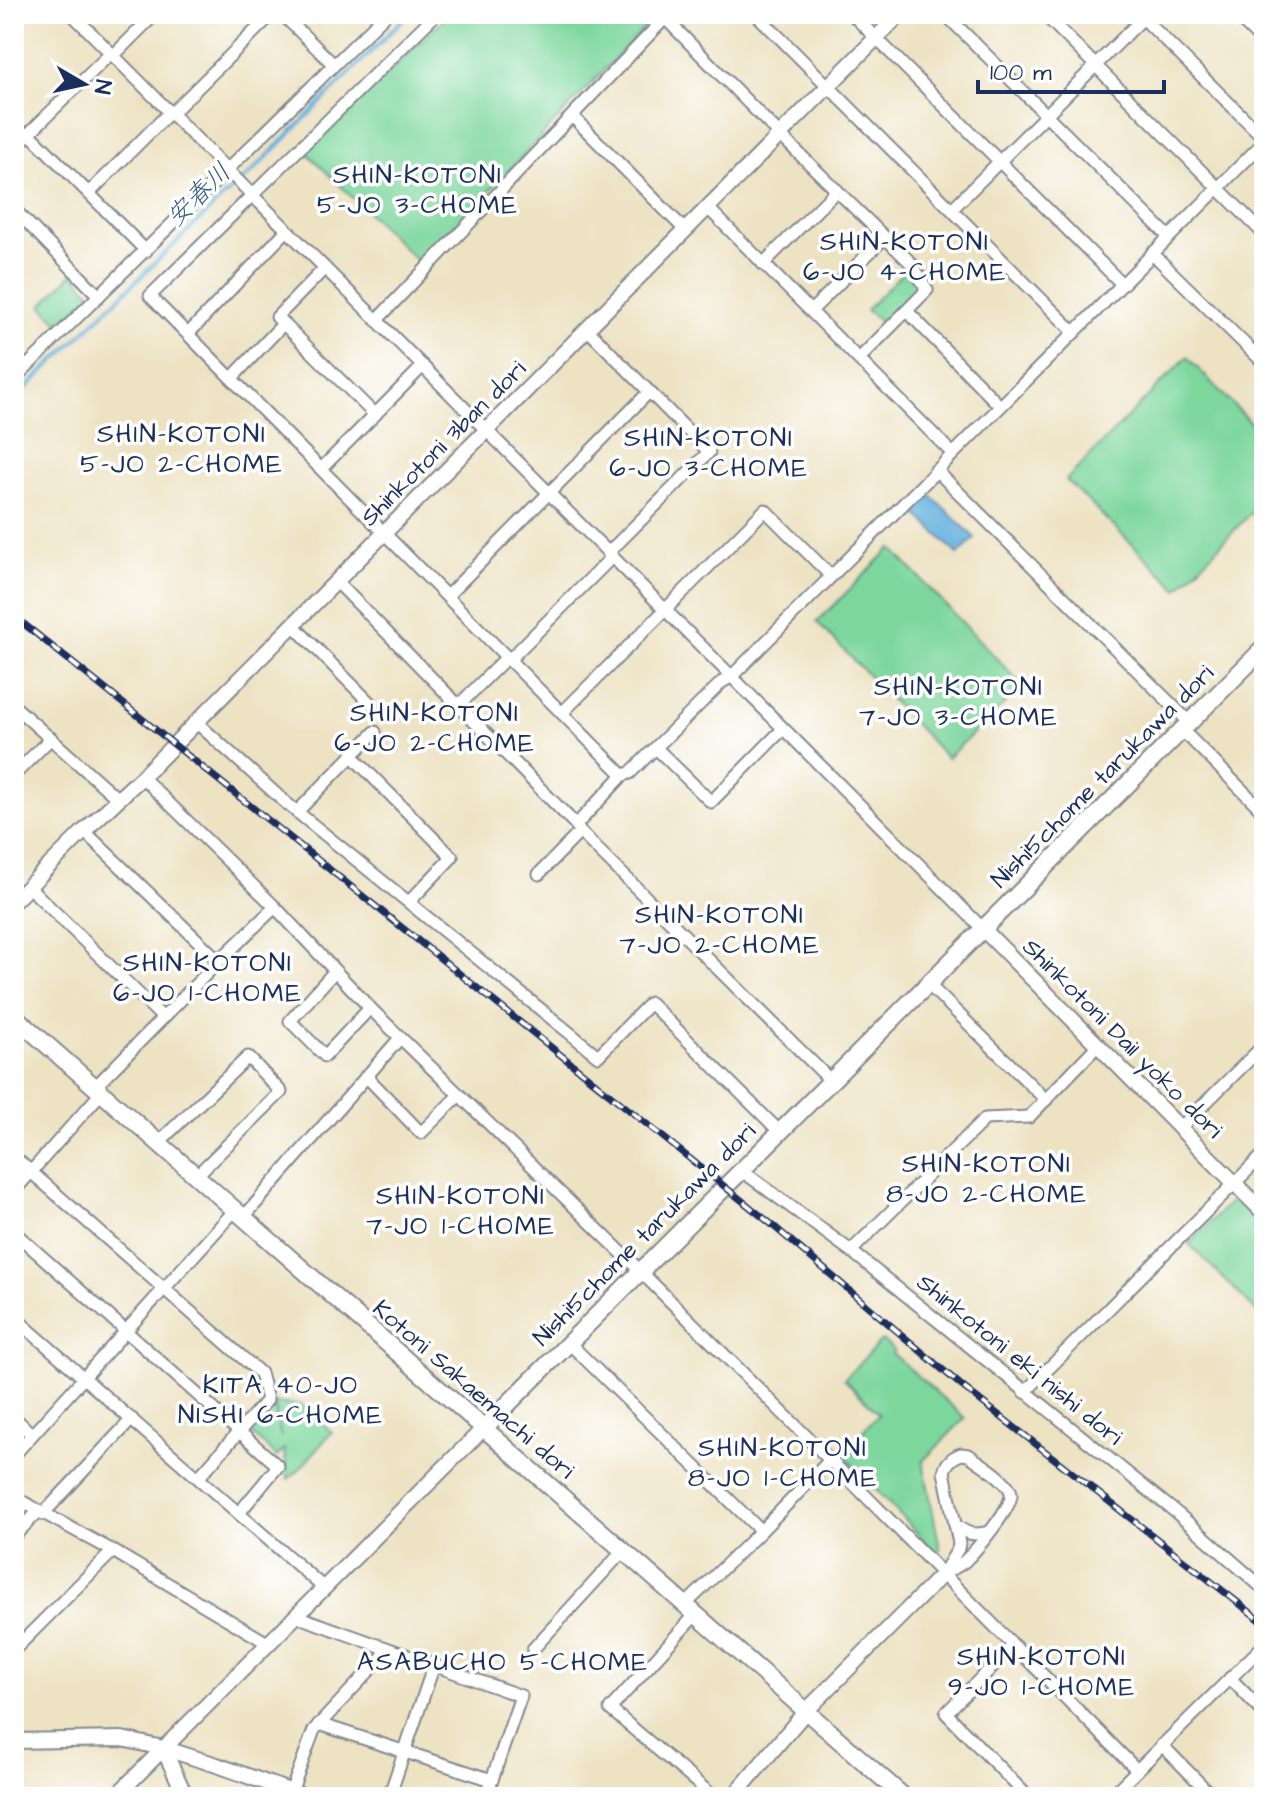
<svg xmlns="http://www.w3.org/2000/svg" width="1278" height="1811" viewBox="0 0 1278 1811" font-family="'Architects Daughter','Klee One',sans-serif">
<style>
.green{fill:#7dd79d;stroke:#4c837e;stroke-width:2}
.water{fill:#63b0dd;stroke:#3f709e;stroke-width:2}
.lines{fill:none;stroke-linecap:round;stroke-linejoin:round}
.stream{stroke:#63b0dd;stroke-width:4}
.minor-casing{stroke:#848890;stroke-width:15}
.tertiary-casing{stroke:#848890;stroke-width:18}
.secondary-casing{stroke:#848890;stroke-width:20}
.minor{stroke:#fff;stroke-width:11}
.tertiary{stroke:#fff;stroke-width:14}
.secondary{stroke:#fff;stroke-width:16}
.rail-casing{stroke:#1b2f5e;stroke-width:7}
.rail{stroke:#fff;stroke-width:4;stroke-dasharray:12;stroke-linecap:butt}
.labels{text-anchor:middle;stroke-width:7;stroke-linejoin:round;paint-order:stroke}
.street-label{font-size:24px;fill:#1b2f5e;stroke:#fff}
.neighbourhood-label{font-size:26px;letter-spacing:2px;fill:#1b2f5e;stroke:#fff}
.water-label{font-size:26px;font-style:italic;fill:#345c8a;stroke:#fff}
</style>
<rect width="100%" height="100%" fill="#fff"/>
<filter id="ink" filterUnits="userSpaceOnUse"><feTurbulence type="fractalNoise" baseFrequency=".0125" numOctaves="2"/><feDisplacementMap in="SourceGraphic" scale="16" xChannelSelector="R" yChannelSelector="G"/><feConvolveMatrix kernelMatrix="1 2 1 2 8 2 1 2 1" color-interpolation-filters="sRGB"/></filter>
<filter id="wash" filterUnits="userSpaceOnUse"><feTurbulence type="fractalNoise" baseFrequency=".006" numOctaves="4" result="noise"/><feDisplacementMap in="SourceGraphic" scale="32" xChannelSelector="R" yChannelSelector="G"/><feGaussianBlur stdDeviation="1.8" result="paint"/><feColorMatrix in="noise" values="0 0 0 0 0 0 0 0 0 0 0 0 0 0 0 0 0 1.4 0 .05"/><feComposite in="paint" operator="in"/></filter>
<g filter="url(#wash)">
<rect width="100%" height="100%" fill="#ede2c2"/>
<g class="green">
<polygon points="449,14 650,15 649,23 420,264 306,152"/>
<polygon points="907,268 913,274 920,289 885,326 866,310"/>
<polygon points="73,273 92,294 60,325 42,305"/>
<polygon points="1187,357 1264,437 1264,499 1178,589 1066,480"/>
<polygon points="891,548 1023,686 947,758 817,622"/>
<polygon points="1232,1200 1239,1201 1264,1226 1264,1319 1189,1244"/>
<polygon points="882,1340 894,1350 892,1353 965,1418 923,1461 940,1549 936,1553 841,1453 879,1414 844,1379"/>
<polygon points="272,1401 281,1437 275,1403 301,1405 332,1432 297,1472 288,1479 284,1449 277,1457 247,1430"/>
</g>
<polygon class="water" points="931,495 975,538 958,555 915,512"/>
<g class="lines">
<polyline class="stream" points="14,400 223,197 251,173 408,14"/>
</g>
</g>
<g filter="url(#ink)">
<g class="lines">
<g class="minor-casing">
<g id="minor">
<polyline points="72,14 983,929"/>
<polyline points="282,14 334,65"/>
<path d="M436,14l-286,282c159,159 315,320 473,479l7,-2 92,-91 9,-5 533,-535"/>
<polyline points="661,14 780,135 912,264 927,290 859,359"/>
<polyline points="756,14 1074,332"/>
<polyline points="852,14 1122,284"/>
<polyline points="945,14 1169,237"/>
<polyline points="1044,14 1264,234"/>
<polyline points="1235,14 1264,43"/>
<polyline points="1140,15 1264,138"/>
<polyline points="113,56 155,14"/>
<polyline points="171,114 272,14"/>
<polyline points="572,116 685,230"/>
<polyline points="29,133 146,251"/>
<polyline points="14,148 111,53"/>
<polyline points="89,193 170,112"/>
<polyline points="707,207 953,454"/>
<polyline points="14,209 99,296"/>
<polyline points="952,209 1147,14"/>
<polyline points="1152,253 1264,363"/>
<polyline points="763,264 837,190"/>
<polyline points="325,268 277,317 375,415"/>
<polyline points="811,311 884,238"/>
<polyline points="907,311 1000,406"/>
<polyline points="377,320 669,14"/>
<polyline points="587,329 709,452 608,553"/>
<polyline points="188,334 287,230"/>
<polyline points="14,354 26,367"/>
<polyline points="232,378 284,323"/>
<polyline points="14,379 386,14"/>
<polyline points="322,468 423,366"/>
<polyline points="936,470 1189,722"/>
<polyline points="336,581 576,825 580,832 831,1081"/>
<polyline points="447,596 649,392"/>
<polyline points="293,625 373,706"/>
<polyline points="510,659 612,557"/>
<polyline points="459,705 507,657"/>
<polyline points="14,706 118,799"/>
<polyline points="562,713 765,510 831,576"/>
<polyline points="196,722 286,803 598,1056 650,1003 780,1132"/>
<polyline points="1182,730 1264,812"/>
<polyline points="656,748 711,802 783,729"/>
<polyline points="352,756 452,857 409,902"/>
<polyline points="14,775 51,738"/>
<polyline points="142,777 275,907 370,1008 626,1257 830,1460 1137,1770"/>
<polyline points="297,812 375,732"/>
<polyline points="576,825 623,775"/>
<polyline points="84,831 219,961"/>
<polyline points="539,874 580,832"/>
<polyline points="28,886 163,1018"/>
<polyline points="334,972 290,1021 325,1056 370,1008"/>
<polyline points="928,984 1046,1100"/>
<polyline points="366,1076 421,1133 459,1095"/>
<polyline points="95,1087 219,961 275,907"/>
<polyline points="1180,1128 1264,1045"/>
<polyline points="158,1143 248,1057 281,1092 196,1176"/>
<polyline points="14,1157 260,1373 267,1400 199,1477"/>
<polyline points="741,1170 851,1251 1178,1514 1264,1589"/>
<polyline points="14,1191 101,1093"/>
<polyline points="243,1218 400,1038"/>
<polyline points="14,1232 278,1466 239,1513"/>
<polyline points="851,1251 985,1119 1029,1117 1098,1045"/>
<polyline points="14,1317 324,1588"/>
<polyline points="569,1343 761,1531"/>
<polyline points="1025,1392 1264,1154"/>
<polyline points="14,1417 32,1435"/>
<path d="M961,1454l8,1c10,8 40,25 42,38 3,13 -36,58 -46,68 -6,5 -15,9 -22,13l15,-25 1,-6 -15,-71c2,-9 9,-15 17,-18z"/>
<polyline points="14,1455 235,1210"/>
<polyline points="14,1497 113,1551 269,1644"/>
<polyline points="43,1514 132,1419"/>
<path d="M955,1525c12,9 18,11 34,7"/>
<polyline points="14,1536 39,1511"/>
<polyline points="685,1605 761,1531 830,1460"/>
<polyline points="696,1614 610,1709 714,1797"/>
<polyline points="296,1616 521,1696 486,1797"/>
<polyline points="1013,1646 946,1713 1028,1797"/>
<polyline points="533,1649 623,1551"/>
<polyline points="14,1650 113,1551"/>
<polyline points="1230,1678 1264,1713"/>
<polyline points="319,1724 492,1780"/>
<polyline points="1162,1745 1213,1797"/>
<polyline points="291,1792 314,1730 383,1656 386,1648"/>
<polyline points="389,1797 434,1665"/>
<polyline points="1110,1797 1264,1645"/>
</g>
</g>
<g class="tertiary-casing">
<g id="tertiary">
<polyline points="14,901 84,831 142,777 900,14"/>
<polyline points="983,929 1264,1213"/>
<polyline points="14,1741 122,1739 163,1748 217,1765 306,1797"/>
<polyline points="163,1748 186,1797"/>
<polyline points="115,1797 484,1428"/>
<polyline points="733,1797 806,1711 943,1574"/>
</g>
</g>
<g class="secondary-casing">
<g id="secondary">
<polyline points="14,1016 904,1797"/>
<polyline points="484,1428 1264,648"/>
</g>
</g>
<use href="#minor" class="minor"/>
<use href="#tertiary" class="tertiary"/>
<use href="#secondary" class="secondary"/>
<g class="rail-casing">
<polyline id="rail" points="14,616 770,1223 963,1387 1264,1623"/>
</g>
<use href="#rail" class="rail"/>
</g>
</g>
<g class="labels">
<g class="street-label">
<text transform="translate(443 443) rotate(-45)" y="8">Shinkotoni 3ban dori</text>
<text transform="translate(1102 776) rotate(-45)" y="8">Nishi5chome tarukawa dori</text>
<text transform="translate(1123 1038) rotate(45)" y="8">Shinkotoni Dai1 yoko dori</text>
<text transform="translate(644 1234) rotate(-45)" y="8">Nishi5chome tarukawa dori</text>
<text transform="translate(1020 1359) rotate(39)" y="8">Shinkotoni eki nishi dori</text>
<text transform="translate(474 1389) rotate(41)" y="8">Kotoni Sakaemachi dori</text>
</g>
<g class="neighbourhood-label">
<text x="418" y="183">SHIN-KOTONI<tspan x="418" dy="30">5-JO 3-CHOME</tspan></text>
<text x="905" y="250">SHIN-KOTONI<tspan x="905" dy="30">6-JO 4-CHOME</tspan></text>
<text x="182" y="442">SHIN-KOTONI<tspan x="182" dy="30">5-JO 2-CHOME</tspan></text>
<text x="709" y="446">SHIN-KOTONI<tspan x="709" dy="30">6-JO 3-CHOME</tspan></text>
<text x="959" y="695">SHIN-KOTONI<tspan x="959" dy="30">7-JO 3-CHOME</tspan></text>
<text x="435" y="721">SHIN-KOTONI<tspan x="435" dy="30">6-JO 2-CHOME</tspan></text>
<text x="720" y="923">SHIN-KOTONI<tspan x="720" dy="30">7-JO 2-CHOME</tspan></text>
<text x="208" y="971">SHIN-KOTONI<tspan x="208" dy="30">6-JO 1-CHOME</tspan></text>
<text x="987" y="1172">SHIN-KOTONI<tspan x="987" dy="30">8-JO 2-CHOME</tspan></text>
<text x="461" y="1204">SHIN-KOTONI<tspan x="461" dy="30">7-JO 1-CHOME</tspan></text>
<text x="281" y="1393">KITA 40-JO<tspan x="281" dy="30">NISHI 6-CHOME</tspan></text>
<text x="783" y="1456">SHIN-KOTONI<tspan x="783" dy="30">8-JO 1-CHOME</tspan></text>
<text x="1042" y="1665">SHIN-KOTONI<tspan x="1042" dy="30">9-JO 1-CHOME</tspan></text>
<text x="503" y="1670">ASABUCHO 5-CHOME</text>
</g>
<g class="water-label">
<text transform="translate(198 194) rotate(-44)" y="9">安春川</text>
</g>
</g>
<rect width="1278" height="1811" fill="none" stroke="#fff" stroke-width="48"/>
<g transform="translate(84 84) rotate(99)" stroke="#ffffff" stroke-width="6" paint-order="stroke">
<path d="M0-6L14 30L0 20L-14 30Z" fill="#1b2f5e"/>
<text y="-12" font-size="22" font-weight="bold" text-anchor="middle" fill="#1b2f5e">N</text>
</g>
<path d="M978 80v12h186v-12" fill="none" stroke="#1b2f5e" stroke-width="4"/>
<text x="990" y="80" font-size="24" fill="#1b2f5e" stroke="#ffffff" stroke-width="6" paint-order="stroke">100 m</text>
</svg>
